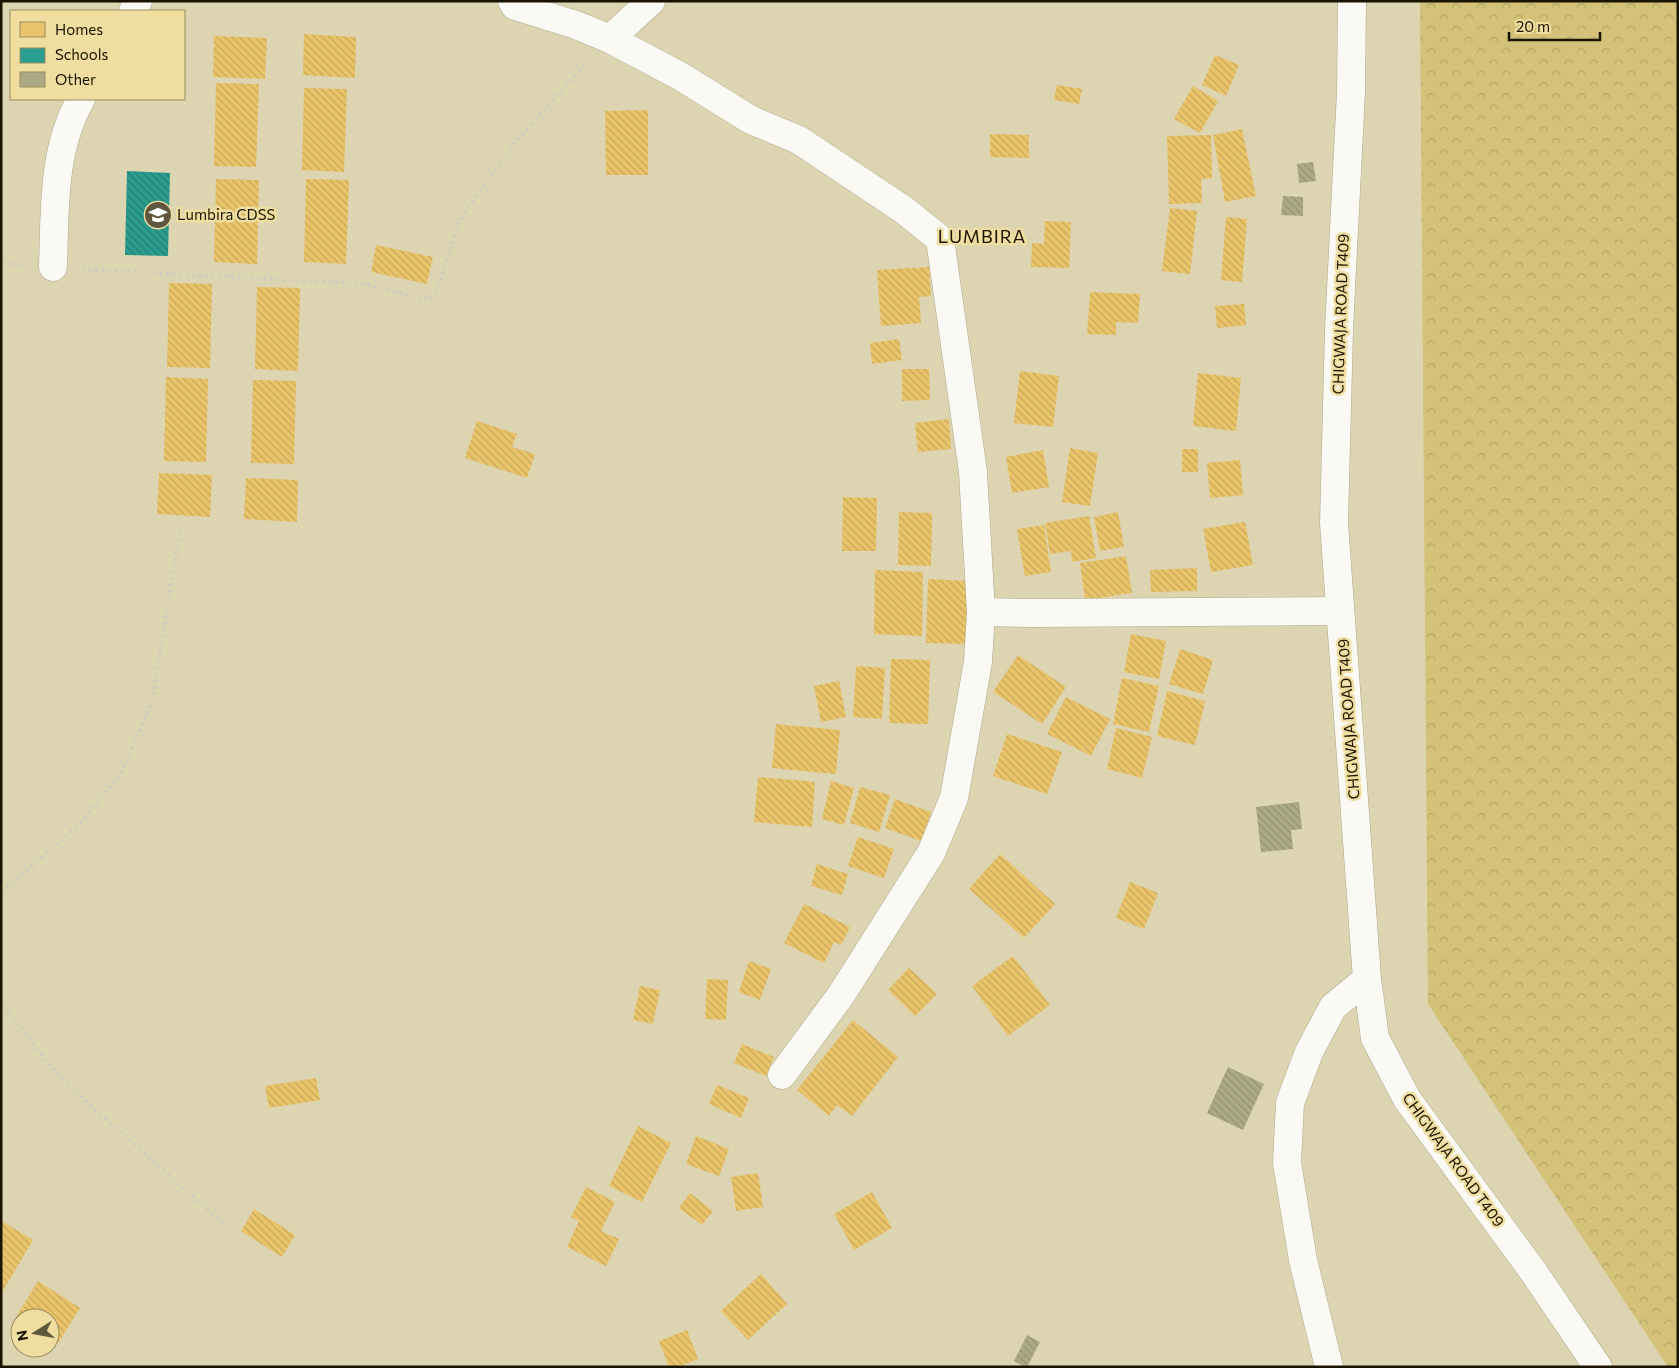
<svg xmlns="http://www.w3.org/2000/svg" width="1679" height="1368" viewBox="0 0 1679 1368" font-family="Commissioner,sans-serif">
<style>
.forest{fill:url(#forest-crowns)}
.homes{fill:url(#homes-back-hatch)}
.schools{fill:url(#schools-back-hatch)}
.building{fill:url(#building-back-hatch)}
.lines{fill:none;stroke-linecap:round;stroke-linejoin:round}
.minor-casing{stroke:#afa88d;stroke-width:29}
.path{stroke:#cecbc0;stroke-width:3;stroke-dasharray:2.5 4;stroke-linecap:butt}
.minor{stroke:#faf9f3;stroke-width:28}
.labels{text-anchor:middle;stroke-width:5;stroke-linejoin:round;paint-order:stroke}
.poi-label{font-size:15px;fill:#191300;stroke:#efde9f;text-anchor:start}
.street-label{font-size:15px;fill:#191300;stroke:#efde9f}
.quarter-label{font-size:18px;letter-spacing:1px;fill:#191300;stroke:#efde9f}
</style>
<defs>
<pattern id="forest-crowns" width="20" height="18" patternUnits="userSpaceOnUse" patternTransform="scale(1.25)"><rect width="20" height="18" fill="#d4c279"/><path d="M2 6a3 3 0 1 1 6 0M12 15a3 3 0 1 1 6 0" fill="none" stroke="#b5a667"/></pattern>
<pattern id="homes-back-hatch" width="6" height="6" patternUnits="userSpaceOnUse" patternTransform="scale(1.25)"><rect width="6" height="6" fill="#e9c46a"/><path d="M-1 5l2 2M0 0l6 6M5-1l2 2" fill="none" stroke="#c7a85a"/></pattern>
<pattern id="schools-back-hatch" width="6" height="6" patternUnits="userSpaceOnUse" patternTransform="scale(1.25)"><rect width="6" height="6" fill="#2a9d8f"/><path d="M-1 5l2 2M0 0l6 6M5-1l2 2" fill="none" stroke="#237f72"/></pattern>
<pattern id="building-back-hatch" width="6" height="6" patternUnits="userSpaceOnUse" patternTransform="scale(1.25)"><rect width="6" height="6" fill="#acaa86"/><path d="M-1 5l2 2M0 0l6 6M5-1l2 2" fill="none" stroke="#939172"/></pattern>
</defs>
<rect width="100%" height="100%" fill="#ddd4b1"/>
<polygon class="forest" points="1420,1 1678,1 1678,1367 1668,1367 1428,1004"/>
<g class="homes">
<polygon points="304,34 356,37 355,78 303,75"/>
<polygon points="214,36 267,38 265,79 213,77"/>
<polygon points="1215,55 1239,65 1226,96 1202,85"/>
<polygon points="216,83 259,84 256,167 214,166"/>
<polygon points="1057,85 1082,89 1079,104 1054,100"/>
<polygon points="1193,86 1218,101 1200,133 1174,119"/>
<polygon points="304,88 347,89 344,172 302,170"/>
<polygon points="648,110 648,175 606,175 605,111"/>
<polygon points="1242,129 1256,196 1225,202 1213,135"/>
<polygon points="990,134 1029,135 1029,158 990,157"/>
<polygon points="1211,135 1212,178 1201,179 1202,203 1169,204 1167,136"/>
<polygon points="216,179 259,180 257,264 214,262"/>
<polygon points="306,179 349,180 346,264 304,262"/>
<polygon points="1170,208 1197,211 1190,274 1162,271"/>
<polygon points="1226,217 1247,219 1242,282 1221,280"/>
<polygon points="1045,221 1071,222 1069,268 1031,267 1032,243 1044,244"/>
<polygon points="376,245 433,257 427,284 371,272"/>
<polygon points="929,267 931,296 919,297 921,323 881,326 877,270"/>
<polygon points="169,283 212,284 210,368 167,367"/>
<polygon points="257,287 300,288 298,371 255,369"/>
<polygon points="1090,292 1140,294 1138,323 1116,322 1116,335 1087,334"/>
<polygon points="1244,304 1246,325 1217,328 1215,306"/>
<polygon points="899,339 902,360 872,364 870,343"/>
<polygon points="902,369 929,369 930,400 902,401"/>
<polygon points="1020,371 1059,376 1053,427 1014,423"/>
<polygon points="1198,373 1241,378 1236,431 1193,426"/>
<polygon points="166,377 208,379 206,462 164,461"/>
<polygon points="253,380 296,381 294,464 251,463"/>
<polygon points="949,419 951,449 918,452 915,423"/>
<polygon points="477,421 517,434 512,447 535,454 527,478 465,458"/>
<polygon points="1070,448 1098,453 1090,506 1062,502"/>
<rect x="1182" y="449" width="16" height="23"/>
<polygon points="1043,450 1049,487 1012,493 1006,457"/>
<polygon points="1240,460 1243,495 1210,498 1207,463"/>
<polygon points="159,473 212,475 210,517 157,514"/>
<polygon points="246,478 298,480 297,522 244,519"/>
<polygon points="843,497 877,498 876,551 842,551"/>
<polygon points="899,512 932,513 931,566 898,565"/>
<polygon points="1118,512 1124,547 1100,551 1094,517"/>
<polygon points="1089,516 1096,558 1072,562 1071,551 1050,554 1045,523"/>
<polygon points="1245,522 1253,565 1211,572 1203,529"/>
<polygon points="1044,525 1051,572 1025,576 1017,529"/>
<polygon points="1126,556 1132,593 1085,600 1080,563"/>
<polygon points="1197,568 1197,591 1151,592 1150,570"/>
<polygon points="875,570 923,572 922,636 874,634"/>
<polygon points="928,579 968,581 966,644 926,643"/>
<polygon points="1131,634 1166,641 1159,679 1124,672"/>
<polygon points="1180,649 1213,660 1203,694 1169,684"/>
<polygon points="1018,655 1066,687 1042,724 993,692"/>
<polygon points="891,659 930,660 928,724 889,723"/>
<polygon points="856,666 885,668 882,719 853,717"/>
<polygon points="1122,678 1159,686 1149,732 1113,724"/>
<polygon points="839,681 846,717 821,722 814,686"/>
<polygon points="1167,691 1205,701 1195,745 1157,736"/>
<polygon points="1066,697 1110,719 1091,756 1047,734"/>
<polygon points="776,724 840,730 836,774 772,768"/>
<polygon points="1116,728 1152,737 1142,778 1107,769"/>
<polygon points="1007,734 1062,752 1047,794 993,776"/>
<polygon points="758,777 815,782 812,827 754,822"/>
<polygon points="831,781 854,788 844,825 822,819"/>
<polygon points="860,787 890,795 879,832 850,823"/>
<polygon points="895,799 931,812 921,841 885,828"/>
<polygon points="858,837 894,849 884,878 848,866"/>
<polygon points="1000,854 1055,904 1024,938 969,889"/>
<polygon points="817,864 848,874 842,895 811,886"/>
<polygon points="1130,882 1158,893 1144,929 1116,918"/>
<polygon points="804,904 850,927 841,945 834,942 824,963 784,943"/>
<polygon points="1013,956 1050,1005 1008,1036 972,986"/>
<polygon points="749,961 771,969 760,1000 739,992"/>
<polygon points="909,968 937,994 915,1016 888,990"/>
<polygon points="707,979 728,980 726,1020 705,1019"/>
<polygon points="640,986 660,990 653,1024 633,1020"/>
<polygon points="853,1020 898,1057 852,1116 837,1105 829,1116 797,1090"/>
<polygon points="742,1044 774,1057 766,1076 734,1063"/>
<polygon points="316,1078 320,1100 269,1108 265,1086"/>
<polygon points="717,1085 749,1098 741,1118 709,1104"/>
<polygon points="638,1126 671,1143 642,1202 609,1186"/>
<polygon points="696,1136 729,1149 719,1176 686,1164"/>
<polygon points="758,1173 763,1207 736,1211 731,1177"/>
<polygon points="586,1187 615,1202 601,1231 619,1239 606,1266 567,1247 579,1221 571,1217"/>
<polygon points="872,1192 892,1228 854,1250 834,1214"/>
<polygon points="690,1193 713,1211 702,1225 679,1208"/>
<polygon points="254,1209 295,1235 282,1257 241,1231"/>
<polygon points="3,1222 33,1240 1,1294 1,1224"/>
<polygon points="761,1274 787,1304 748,1340 721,1311"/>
<polygon points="38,1281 80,1308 58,1343 50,1339 50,1318 20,1318 20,1320 16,1317"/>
<polygon points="687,1330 698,1359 678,1367 669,1367 659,1341"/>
</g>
<polygon class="schools" points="127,171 170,173 168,256 125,255"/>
<g class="building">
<polygon points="1313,162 1316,181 1299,183 1297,164"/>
<polygon points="1283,196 1303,197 1303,216 1281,215"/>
<polygon points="1299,802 1302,829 1291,830 1293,849 1261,852 1256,807"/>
<polygon points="1228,1067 1264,1084 1243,1130 1207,1113"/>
<polygon points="1027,1335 1040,1342 1027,1367 1025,1367 1014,1361"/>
</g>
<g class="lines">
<g class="minor-casing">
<g id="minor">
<polyline points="512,1 515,6 576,25 610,39 680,76 751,120 799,140 904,210 940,239 973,472 981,612 978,662 954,798 931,853 841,995 782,1075"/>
<polyline points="1352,1 1351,92 1339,329 1334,523 1367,979 1375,1038 1407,1099 1535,1274 1598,1367"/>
<polyline points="133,11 138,1"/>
<polyline points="610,39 651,1"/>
<path d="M53,267c2,-57 -1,-117 28,-168"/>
<polyline points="981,612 1034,613 1340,611"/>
<polyline points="1329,1367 1303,1260 1287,1163 1290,1103 1309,1052 1333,1007 1367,979"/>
</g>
</g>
<g class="path">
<polyline points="1,263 23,265"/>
<path d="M82,269l283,15 57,15c9,-1 12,-4 16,-12l19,-59 9,-17 50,-69 21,-25 51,-55"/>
<polyline points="1,891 15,881 78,825 120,775 152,702 180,530"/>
<polyline points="1,1002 52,1068 97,1111 226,1226"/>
</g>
<use href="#minor" class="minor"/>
</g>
<defs>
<g id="school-disc" transform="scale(1.4375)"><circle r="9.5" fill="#5e573e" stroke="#efde9f"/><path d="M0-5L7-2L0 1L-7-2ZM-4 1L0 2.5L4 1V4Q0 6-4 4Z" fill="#fff"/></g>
</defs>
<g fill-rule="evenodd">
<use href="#school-disc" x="158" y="215"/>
</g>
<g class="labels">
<g class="poi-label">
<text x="177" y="220">Lumbira CDSS</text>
</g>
<g class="street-label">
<text transform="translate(1341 314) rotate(-88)" y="5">CHIGWAJA ROAD T409</text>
<text transform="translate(1349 719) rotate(-94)" y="5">CHIGWAJA ROAD T409</text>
<text transform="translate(1453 1160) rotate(54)" y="5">CHIGWAJA ROAD T409</text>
</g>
<g class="quarter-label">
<text x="982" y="243">LUMBIRA</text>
</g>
</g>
<rect width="1679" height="1368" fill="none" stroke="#191300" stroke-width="5"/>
<rect x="10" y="10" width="175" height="90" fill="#efde9f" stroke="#998d5f"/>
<rect x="20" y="22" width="25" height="15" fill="#e9c46a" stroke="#998d5f"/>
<text x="55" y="35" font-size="15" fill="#191300">Homes</text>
<rect x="20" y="48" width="25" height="15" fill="#2a9d8f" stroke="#998d5f"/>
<text x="55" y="60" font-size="15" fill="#191300">Schools</text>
<rect x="20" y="72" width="25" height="15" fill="#acaa86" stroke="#998d5f"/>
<text x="55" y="85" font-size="15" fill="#191300">Other</text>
<g transform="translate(35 1333) rotate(259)"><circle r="24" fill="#efde9f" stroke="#998d5f"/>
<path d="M0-4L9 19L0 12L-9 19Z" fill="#5e573e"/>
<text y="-8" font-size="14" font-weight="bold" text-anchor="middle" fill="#191300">N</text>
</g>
<path d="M1509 32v8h91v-8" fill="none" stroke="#191300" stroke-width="2.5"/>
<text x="1516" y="32" font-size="15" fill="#191300" stroke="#efde9f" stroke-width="4" paint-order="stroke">20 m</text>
</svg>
